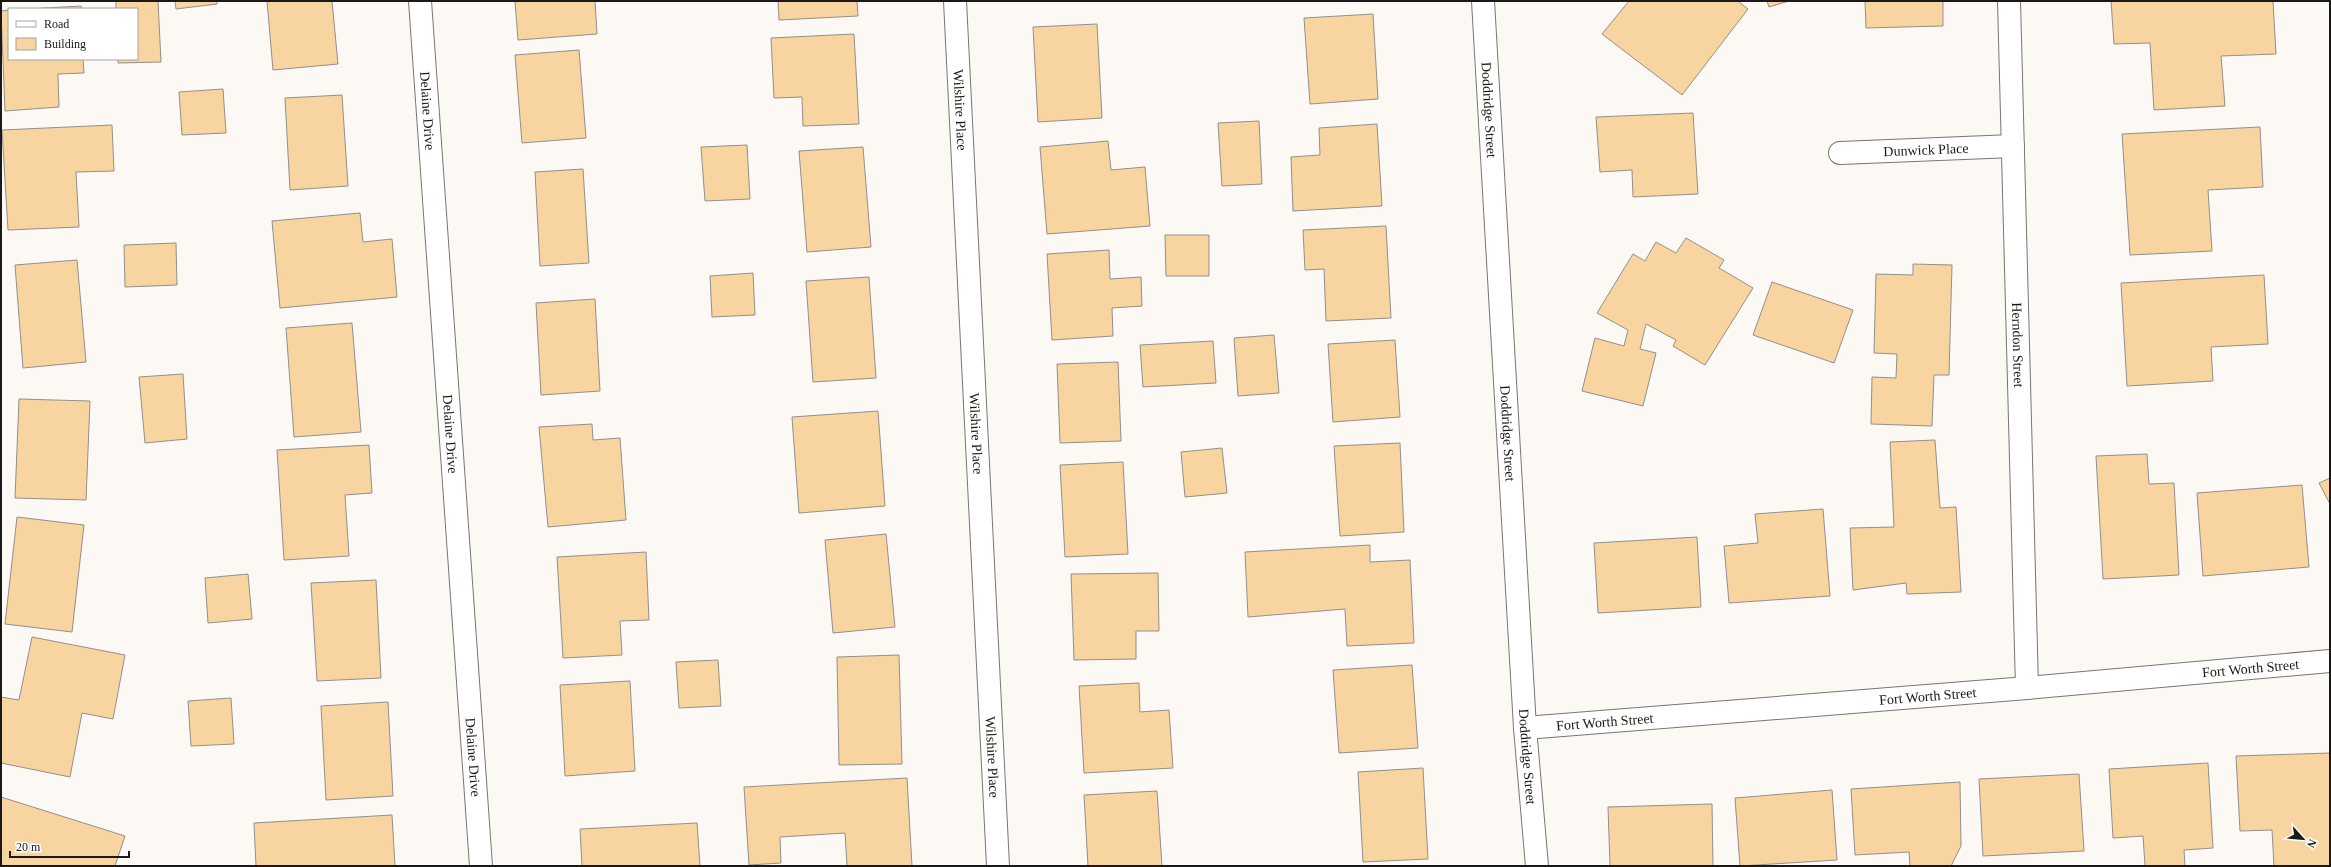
<svg xmlns="http://www.w3.org/2000/svg" width="2331" height="867" viewBox="0 0 2331 867" font-family="Georgia,serif">
<style>
.building{fill:#f8d4a1;stroke:#93908a}
.lines{fill:none;stroke-linecap:round;stroke-linejoin:round}
.street-casing{stroke:#797671;stroke-width:24}
.secondary-casing{stroke:#797671;stroke-width:24}
.street{stroke:#fff;stroke-width:22}
.secondary{stroke:#fff;stroke-width:22}
.labels{text-anchor:middle;stroke-width:3;stroke-linejoin:round;paint-order:stroke}
.street-label{font-size:14px;fill:#1b1917;stroke:#fff}
</style>
<rect width="100%" height="100%" fill="#fcf8f3"/>
<g class="building">
<polygon points="116,1 158,1 161,62 118,63 118,59 137,59 137,9 116,9"/>
<polygon points="175,1 217,1 217,4 176,9"/>
<polygon points="267,1 332,1 338,64 273,70"/>
<polygon points="515,1 595,1 597,34 518,40"/>
<polygon points="778,1 857,1 858,16 779,20"/>
<polygon points="1629,1 1738,1 1748,9 1682,95 1602,34"/>
<polygon points="1767,1 1789,1 1769,7"/>
<polygon points="1865,1 1943,1 1943,26 1866,28"/>
<polygon points="2111,1 2273,1 2276,54 2221,56 2225,106 2154,110 2150,43 2114,44"/>
<polygon points="81,6 81,9 28,9"/>
<polygon points="9,10 9,59 83,59 84,73 58,74 59,107 5,111 1,11"/>
<polygon points="1373,14 1378,99 1310,104 1304,18"/>
<polygon points="1097,24 1102,118 1038,122 1033,27"/>
<polygon points="854,34 859,124 803,126 802,97 774,98 771,38"/>
<polygon points="579,50 586,138 522,143 515,55"/>
<polygon points="223,89 226,133 182,135 179,92"/>
<polygon points="342,95 348,186 290,190 285,98"/>
<polygon points="1693,113 1698,194 1633,197 1632,170 1600,172 1596,117"/>
<polygon points="1259,121 1262,184 1222,186 1218,123"/>
<polygon points="1377,124 1382,206 1293,211 1291,157 1320,155 1319,128"/>
<polygon points="112,125 114,171 76,172 79,227 8,230 2,130"/>
<polygon points="2260,127 2263,187 2208,190 2212,251 2130,255 2122,134"/>
<polygon points="1108,141 1111,170 1145,167 1150,226 1047,234 1040,147"/>
<polygon points="747,145 750,199 705,201 701,147"/>
<polygon points="863,147 871,247 807,252 799,151"/>
<polygon points="583,169 589,263 540,266 535,172"/>
<polygon points="360,213 363,242 392,239 397,297 280,308 272,221"/>
<polygon points="1386,226 1391,318 1326,321 1324,269 1305,270 1303,230"/>
<polygon points="1165,235 1209,235 1209,276 1166,276"/>
<polygon points="1686,238 1724,260 1719,268 1753,288 1705,365 1673,346 1676,340 1646,324 1640,349 1656,353 1643,406 1582,391 1595,338 1624,346 1628,330 1597,313 1633,254 1645,261 1656,242 1676,253"/>
<polygon points="176,243 177,285 125,287 124,245"/>
<polygon points="1109,250 1110,279 1141,277 1142,306 1112,308 1113,336 1052,340 1047,254"/>
<polygon points="77,260 86,362 23,368 15,265"/>
<polygon points="1913,264 1952,265 1949,375 1934,375 1932,426 1871,424 1872,377 1896,378 1897,354 1874,353 1876,274 1913,275"/>
<polygon points="753,273 755,315 712,317 710,276"/>
<polygon points="2264,275 2268,344 2211,347 2213,381 2127,386 2121,283"/>
<polygon points="869,277 876,378 813,382 806,281"/>
<polygon points="1772,282 1853,310 1834,363 1753,335"/>
<polygon points="595,299 600,391 541,395 536,303"/>
<polygon points="352,323 361,432 294,437 286,328"/>
<polygon points="1274,335 1279,393 1238,396 1234,338"/>
<polygon points="1395,340 1400,417 1333,422 1328,344"/>
<polygon points="1213,341 1216,383 1143,387 1140,345"/>
<polygon points="1118,362 1121,441 1060,443 1057,364"/>
<polygon points="183,374 187,439 145,443 139,377"/>
<polygon points="19,399 90,401 86,500 15,498"/>
<polygon points="878,411 885,506 799,513 792,417"/>
<polygon points="592,424 593,440 620,438 626,520 548,527 539,427"/>
<polygon points="1935,440 1940,508 1956,507 1961,592 1907,594 1906,583 1853,590 1850,528 1894,527 1890,442"/>
<polygon points="1400,443 1404,532 1340,536 1334,446"/>
<polygon points="369,445 372,493 345,495 349,556 284,560 277,450"/>
<polygon points="1222,448 1227,493 1185,497 1181,452"/>
<polygon points="2147,454 2149,484 2174,483 2179,575 2103,579 2096,456"/>
<polygon points="1123,462 1128,554 1065,557 1060,465"/>
<polygon points="2330,478 2330,504 2319,483"/>
<polygon points="2302,485 2309,567 2203,576 2197,493"/>
<polygon points="1823,509 1830,596 1729,603 1724,546 1758,543 1755,514"/>
<polygon points="17,517 84,525 72,632 5,624"/>
<polygon points="886,534 895,627 833,633 825,540"/>
<polygon points="1697,537 1701,607 1598,613 1594,543"/>
<polygon points="1370,545 1370,562 1410,560 1414,643 1347,646 1345,609 1248,617 1245,552"/>
<polygon points="646,552 649,620 620,621 622,655 563,658 557,557"/>
<polygon points="1158,573 1159,631 1136,631 1136,659 1074,660 1071,574"/>
<polygon points="248,574 252,619 208,623 205,578"/>
<polygon points="376,580 381,678 317,681 311,583"/>
<polygon points="32,637 125,655 113,719 82,713 70,777 1,763 1,697 19,700"/>
<polygon points="899,655 902,764 839,765 837,657"/>
<polygon points="718,660 721,706 679,708 676,662"/>
<polygon points="1412,665 1418,748 1339,753 1333,670"/>
<polygon points="630,681 635,771 565,776 560,685"/>
<polygon points="1139,683 1140,712 1169,710 1173,768 1084,773 1079,686"/>
<polygon points="231,698 234,744 191,746 188,701"/>
<polygon points="388,702 393,796 326,800 321,706"/>
<polygon points="2330,753 2330,866 2274,866 2272,830 2240,831 2236,756"/>
<polygon points="2208,763 2213,848 2184,850 2185,866 2145,866 2143,836 2113,838 2109,769"/>
<polygon points="1423,768 1428,859 1363,862 1358,772"/>
<polygon points="2079,774 2084,851 1983,856 1979,779"/>
<polygon points="907,778 912,866 847,866 845,833 780,837 781,863 749,865 744,787"/>
<polygon points="1960,782 1961,846 1951,866 1910,866 1909,852 1855,855 1851,789"/>
<polygon points="1832,790 1837,860 1740,866 1735,798"/>
<polygon points="1157,791 1162,866 1088,866 1084,795"/>
<polygon points="1,797 125,836 115,866 1,866"/>
<polygon points="1712,804 1713,866 1610,866 1608,807"/>
<polygon points="392,815 395,866 256,866 254,823"/>
<polygon points="697,823 700,866 582,866 580,829"/>
</g>
<g class="lines">
<g class="street-casing">
<g id="street">
<path id="s1" d="M420,1l61,865"/>
<path id="s2" d="M955,1l43,865"/>
<path id="s3" d="M2009,1l18,687"/>
<path id="s4" d="M1840,153l173,-7"/>
<path id="s5" d="M1525,728l502,-40 303,-27"/>
</g>
</g>
<g class="secondary-casing">
<g id="secondary">
<path id="s6" d="M1483,1l42,727 12,138"/>
</g>
</g>
<use href="#street" class="street"/>
<use href="#secondary" class="secondary"/>
</g>
<g class="labels">
<g class="street-label">
<text dy="5" stroke="none"><textPath href="#s1" startOffset="110">Delaine Drive</textPath></text>
<text dy="5" stroke="none"><textPath href="#s2" startOffset="109">Wilshire Place</textPath></text>
<text dy="5" stroke="none"><textPath href="#s6" startOffset="109">Doddridge Street</textPath></text>
<text dy="5" stroke="none"><textPath href="#s4" startOffset="86">Dunwick Place</textPath></text>
<text dy="5" stroke="none"><textPath href="#s3" startOffset="344">Herndon Street</textPath></text>
<text dy="5" stroke="none"><textPath href="#s1" startOffset="434">Delaine Drive</textPath></text>
<text dy="5" stroke="none"><textPath href="#s2" startOffset="433">Wilshire Place</textPath></text>
<text dy="5" stroke="none"><textPath href="#s6" startOffset="433">Doddridge Street</textPath></text>
<text dy="5" stroke="none"><textPath href="#s5" startOffset="728">Fort Worth Street</textPath></text>
<text dy="5" stroke="none"><textPath href="#s5" startOffset="404">Fort Worth Street</textPath></text>
<text dy="5" stroke="none"><textPath href="#s5" startOffset="80">Fort Worth Street</textPath></text>
<text dy="5" stroke="none"><textPath href="#s1" startOffset="758">Delaine Drive</textPath></text>
<text dy="5" stroke="none"><textPath href="#s2" startOffset="757">Wilshire Place</textPath></text>
<text dy="5" stroke="none"><textPath href="#s6" startOffset="757">Doddridge Street</textPath></text>
</g>
</g>
<rect width="2331" height="867" fill="none" stroke="#1b1917" stroke-width="4"/>
<rect x="8" y="8" width="130" height="52" fill="#ffffff" stroke="#a4a3a2"/>
<rect x="16" y="21" width="20" height="6" fill="#ffffff" stroke="#a4a3a2"/>
<text x="44" y="28" font-size="12" fill="#1b1917">Road</text>
<rect x="16" y="38" width="20" height="12" fill="#f8d4a1" stroke="#a4a3a2"/>
<text x="44" y="48" font-size="12" fill="#1b1917">Building</text>
<g transform="translate(2303 839) rotate(117)" stroke="#ffffff" stroke-width="3" paint-order="stroke">
<path d="M0-3L7 15L0 10L-7 15Z" fill="#1b1917"/>
<text y="-6" font-size="11" font-weight="bold" text-anchor="middle" fill="#1b1917">N</text>
</g>
<path d="M10 851v6h119v-6" fill="none" stroke="#1b1917" stroke-width="2"/>
<text x="16" y="851" font-size="12" fill="#1b1917" stroke="#ffffff" stroke-width="3" paint-order="stroke">20 m</text>
</svg>
